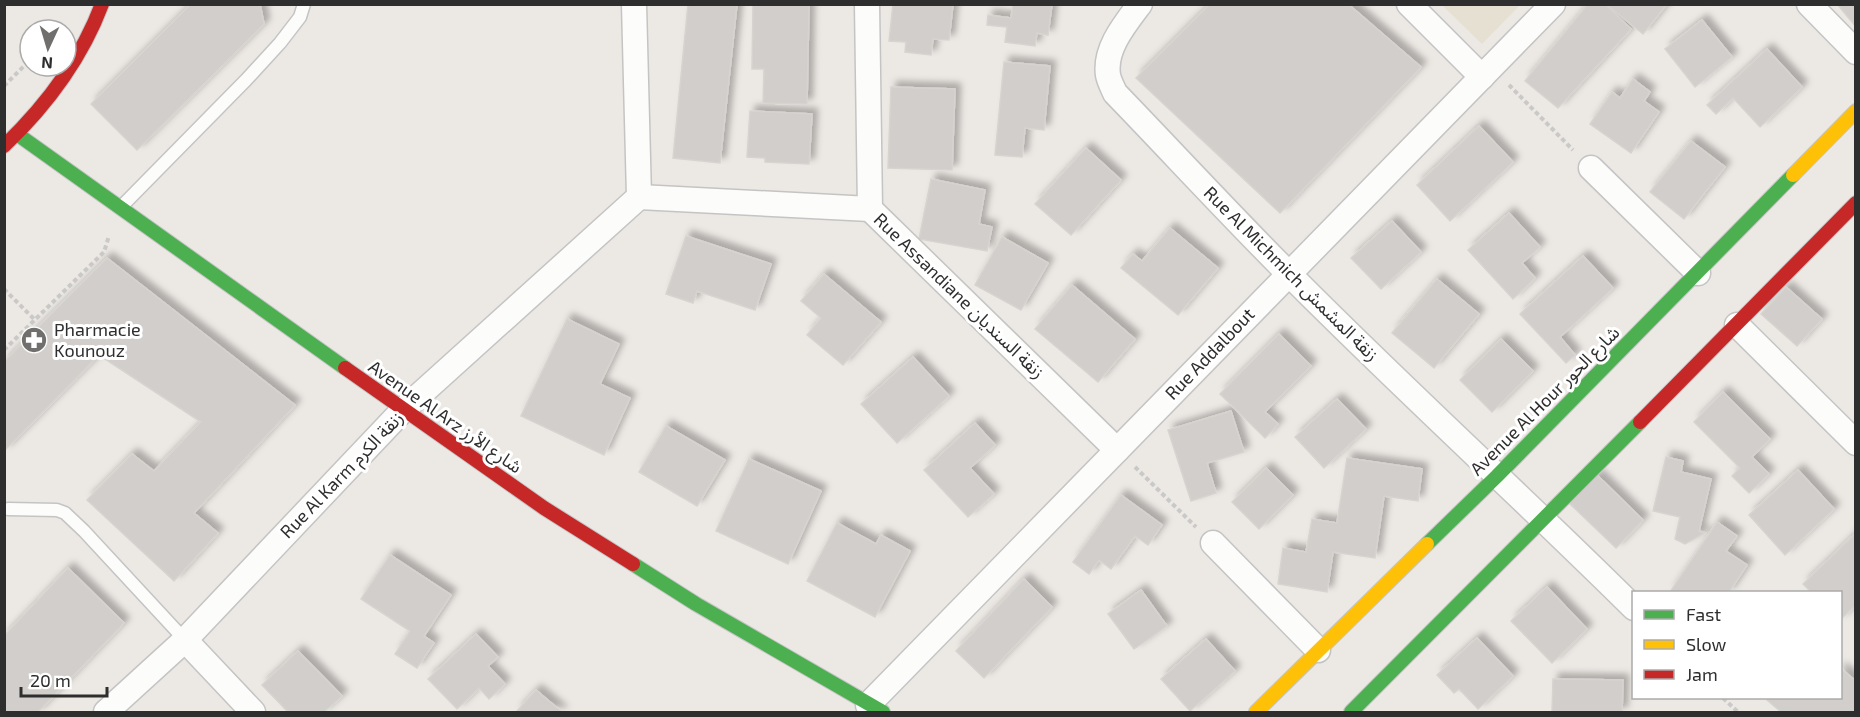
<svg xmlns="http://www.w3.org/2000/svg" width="1860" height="717" viewBox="0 0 1860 717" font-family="'Exo 2','Noto Sans Arabic',sans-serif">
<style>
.education{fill:#e6e0d3}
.building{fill:#d1cecb;stroke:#d7d4d0;stroke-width:1.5;filter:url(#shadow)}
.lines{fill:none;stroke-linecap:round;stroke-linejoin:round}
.lane-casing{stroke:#c5c4c5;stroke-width:15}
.street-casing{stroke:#c5c4c5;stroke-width:27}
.fast-casing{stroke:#c5c4c5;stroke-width:16}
.slow-casing{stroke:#c5c4c5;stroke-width:16}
.jam-casing{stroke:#c5c4c5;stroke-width:16}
.path{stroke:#c9c9c8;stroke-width:4;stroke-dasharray:4.5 3;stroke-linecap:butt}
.lane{stroke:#fcfcfb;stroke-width:12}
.street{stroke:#fcfcfb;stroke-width:24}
.fast{stroke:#4caf50;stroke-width:14}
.slow{stroke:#ffc107;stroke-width:14}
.jam{stroke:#c62828;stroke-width:14}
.labels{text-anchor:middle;stroke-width:6;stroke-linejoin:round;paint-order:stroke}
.street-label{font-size:18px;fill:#2e2e2e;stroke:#fff}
.poi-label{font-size:18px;fill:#2e2e2e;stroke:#fff;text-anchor:start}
</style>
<defs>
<filter id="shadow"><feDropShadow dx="5.5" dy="-5.5" stdDeviation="3" flood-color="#0004"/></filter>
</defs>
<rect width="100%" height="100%" fill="#ece8e4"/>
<polygon class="education" points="1442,5 1520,5 1482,44"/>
<g class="building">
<polygon points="189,4 260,4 264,24 137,150 91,104 189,6"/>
<polygon points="688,4 737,4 720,163 673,158"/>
<polygon points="753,4 809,4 807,104 763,103 764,69 752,69"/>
<polygon points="893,4 953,4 949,40 933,39 931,55 905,52 906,42 889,41"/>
<polygon points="1013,4 1052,4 1048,35 1037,33 1035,46 1005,42 1007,27 987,25 988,15 1011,18"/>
<polygon points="1210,4 1348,4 1421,67 1280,213 1136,78"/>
<polygon points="1588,4 1605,4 1631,29 1558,108 1525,81"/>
<polygon points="1606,4 1667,4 1643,34"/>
<polygon points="1837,4 1856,4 1856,27"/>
<polygon points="1702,20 1732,57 1695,87 1665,49"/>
<polygon points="1767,49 1802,87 1760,127 1733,98 1716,114 1707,105"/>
<polygon points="1004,62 1050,66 1044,130 1025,128 1022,157 995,155"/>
<polygon points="1633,79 1650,92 1644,101 1659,112 1631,153 1590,124 1612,92 1620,98"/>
<polygon points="891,87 955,89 952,170 888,168"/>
<polygon points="750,111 812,114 809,164 765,162 765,158 747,157"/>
<polygon points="1479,126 1513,162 1450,221 1417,185"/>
<polygon points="1691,141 1725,167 1684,219 1650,192"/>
<polygon points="1086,148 1121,180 1071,235 1035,204"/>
<polygon points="931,179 985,190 979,224 992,227 987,251 919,239"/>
<polygon points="1509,213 1540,247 1522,263 1535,278 1513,299 1468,250"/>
<polygon points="1392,221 1421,252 1381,289 1351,258"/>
<polygon points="1170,228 1218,268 1178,315 1121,268 1133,254 1142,261"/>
<polygon points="686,236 771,264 755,310 697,291 693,303 666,294"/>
<polygon points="1002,237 1048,263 1021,310 975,285"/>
<polygon points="1583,256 1613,288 1560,337 1575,355 1566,363 1520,314"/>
<polygon points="107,258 295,405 194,513 218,533 174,581 87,500 132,454 154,471 201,422 99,355 4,451 4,362"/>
<polygon points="824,274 881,322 843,365 807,335 821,318 801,301"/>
<polygon points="1437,279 1479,314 1434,368 1392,333"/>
<polygon points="1072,285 1135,339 1098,382 1035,329"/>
<polygon points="1786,287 1822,319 1797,346 1761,314"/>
<polygon points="567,319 619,344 600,384 630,398 604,455 521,416"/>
<polygon points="1279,334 1311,366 1265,412 1278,424 1265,438 1220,394"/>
<polygon points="1501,339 1533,371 1492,412 1460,380"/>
<polygon points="913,357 949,396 897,443 861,404"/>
<polygon points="1723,392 1770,439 1752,457 1769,474 1749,493 1732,476 1740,468 1694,422"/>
<polygon points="1337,399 1366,429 1324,468 1295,437"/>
<polygon points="1231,411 1244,452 1207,463 1216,493 1191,501 1168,430"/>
<polygon points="975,423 995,445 970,468 994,494 968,517 924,470"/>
<polygon points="666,426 725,460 697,506 639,472"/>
<polygon points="1666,457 1683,461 1681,472 1711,479 1699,531 1705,533 1685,544 1675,539 1680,517 1653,511"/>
<polygon points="1347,458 1422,469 1418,501 1384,496 1375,558 1333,552 1327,592 1278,584 1283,548 1306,552 1312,519 1337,523"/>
<polygon points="749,459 821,491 788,564 716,531"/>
<polygon points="1266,468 1293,495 1259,529 1232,502"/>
<polygon points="1798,470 1834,509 1785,555 1749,515"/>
<polygon points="1597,475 1643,520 1616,548 1569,503"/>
<polygon points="1121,495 1162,525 1148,545 1135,536 1111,569 1099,560 1089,574 1073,562"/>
<polygon points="1717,522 1737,536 1726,551 1747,565 1729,592 1670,592"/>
<polygon points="837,523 876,544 881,535 910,551 875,617 807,581"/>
<polygon points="1855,534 1856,605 1840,620 1840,592 1811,592 1803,584"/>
<polygon points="390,555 451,595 424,636 434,643 417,668 395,654 410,631 361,599"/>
<polygon points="68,568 124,623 38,712 4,712 4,636"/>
<polygon points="1024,579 1052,607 984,678 956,651"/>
<polygon points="1547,587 1587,629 1552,663 1511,621"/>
<polygon points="1141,590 1167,626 1134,649 1108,614"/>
<polygon points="476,634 498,657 488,666 505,684 489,699 479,688 457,709 428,679"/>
<polygon points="1477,638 1513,676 1478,709 1459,689 1454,693 1437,675"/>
<polygon points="1206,639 1235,671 1190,711 1161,679"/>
<polygon points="298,651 342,696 324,712 288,712 262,685"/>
<polygon points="1840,668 1856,681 1855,712 1781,712 1767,700 1769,698 1840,698"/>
<polygon points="1553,679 1623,680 1622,712 1552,712"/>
<polygon points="536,690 562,712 516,712"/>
</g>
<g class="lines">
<g class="lane-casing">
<g id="lane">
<polyline points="121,207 246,80 280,43 300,17 304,4"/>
<polyline points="8,509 57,510 65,513 84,531 185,640"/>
</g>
</g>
<g class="street-casing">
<g id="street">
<polyline points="634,4 639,197"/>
<polyline points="867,4 870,209 1117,450"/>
<path d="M1140,4c-15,20 -36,45 -32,71 1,6 5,13 7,18 58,60 114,121 173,180 113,114 232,222 346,335"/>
<polyline points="1409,4 1482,77"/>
<polyline points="1809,4 1856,52"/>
<polyline points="1591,168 1698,273"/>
<polyline points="639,197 870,209"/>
<polyline points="1737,325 1856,443"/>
<polyline points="1213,543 1318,650"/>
<polyline points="185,640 253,712"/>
<polyline points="868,705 1553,4"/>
<polyline points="106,712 185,640 403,410 639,197"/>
</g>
</g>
<g class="fast-casing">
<g id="fast">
<polyline points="17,134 345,368"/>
<polyline points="1427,544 1497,476 1793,175"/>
<polyline points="633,564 696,604 883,712"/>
<polyline points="1351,712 1640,422"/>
</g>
</g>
<g class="slow-casing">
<g id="slow">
<polyline points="1793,175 1856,111"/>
<polyline points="1256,712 1427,544"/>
</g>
</g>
<g class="jam-casing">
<g id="jam">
<path d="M4,146c43,-41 77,-86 98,-142"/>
<polyline points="345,368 544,508 633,564"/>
<polyline points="1640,422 1856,203"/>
</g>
</g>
<g class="path">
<polyline points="1509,85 1573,150"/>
<polyline points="4,86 30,60"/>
<polyline points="4,289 35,320"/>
<polyline points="4,350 104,252 109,236"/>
<polyline points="1135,467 1196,527"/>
<polyline points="1723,698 1738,712"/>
</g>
<use href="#lane" class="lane"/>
<use href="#street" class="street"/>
<use href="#fast" class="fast"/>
<use href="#slow" class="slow"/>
<use href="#jam" class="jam"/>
</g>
<defs>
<g id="pharmacy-disc" transform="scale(1.35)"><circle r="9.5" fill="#706f6e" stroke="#fff"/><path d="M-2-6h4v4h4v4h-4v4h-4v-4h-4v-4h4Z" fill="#fff"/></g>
</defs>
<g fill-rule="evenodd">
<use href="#pharmacy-disc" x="34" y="340"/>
</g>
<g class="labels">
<g class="street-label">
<text transform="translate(1291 274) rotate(45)" y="6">Rue Al Michmich زنقة المشمش</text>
<text transform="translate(959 296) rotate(44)" y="6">Rue Assandiane زنقة السنديان</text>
<text transform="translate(1210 354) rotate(-46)" y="6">Rue Addalbout</text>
<text transform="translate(1545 401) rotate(-45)" y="6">Avenue Al Hour شارع الحور</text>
<text transform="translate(445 417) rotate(35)" y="6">Avenue Al Arz شارع الأرز</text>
<text transform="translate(342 475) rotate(-46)" y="6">Rue Al Karm زنقة الكرم</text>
</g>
<g class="poi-label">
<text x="54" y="336">Pharmacie<tspan x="54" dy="21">Kounouz</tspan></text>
</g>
</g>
<rect width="1860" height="717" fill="none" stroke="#2e2e2e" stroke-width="12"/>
<rect x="1632" y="591" width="210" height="108" fill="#ffffff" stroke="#ababab" stroke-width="1.5"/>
<rect x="1644" y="610" width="30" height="9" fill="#4caf50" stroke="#ababab" stroke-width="1.5"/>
<text x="1686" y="621" font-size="18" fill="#2e2e2e">Fast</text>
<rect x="1644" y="640" width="30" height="9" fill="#ffc107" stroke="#ababab" stroke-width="1.5"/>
<text x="1686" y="651" font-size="18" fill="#2e2e2e">Slow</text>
<rect x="1644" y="670" width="30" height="9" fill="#c62828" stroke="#ababab" stroke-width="1.5"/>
<text x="1686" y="681" font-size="18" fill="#2e2e2e">Jam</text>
<g transform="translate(48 48) rotate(184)"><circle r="28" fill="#ffffff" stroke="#ababab" stroke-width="1.5"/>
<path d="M0-4.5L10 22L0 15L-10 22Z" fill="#706f6e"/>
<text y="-9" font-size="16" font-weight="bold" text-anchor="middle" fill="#2e2e2e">N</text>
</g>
<path d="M21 687v9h86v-9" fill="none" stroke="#2e2e2e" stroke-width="3"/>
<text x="30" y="687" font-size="18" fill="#2e2e2e" stroke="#ffffff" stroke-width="4.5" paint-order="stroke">20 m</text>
</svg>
